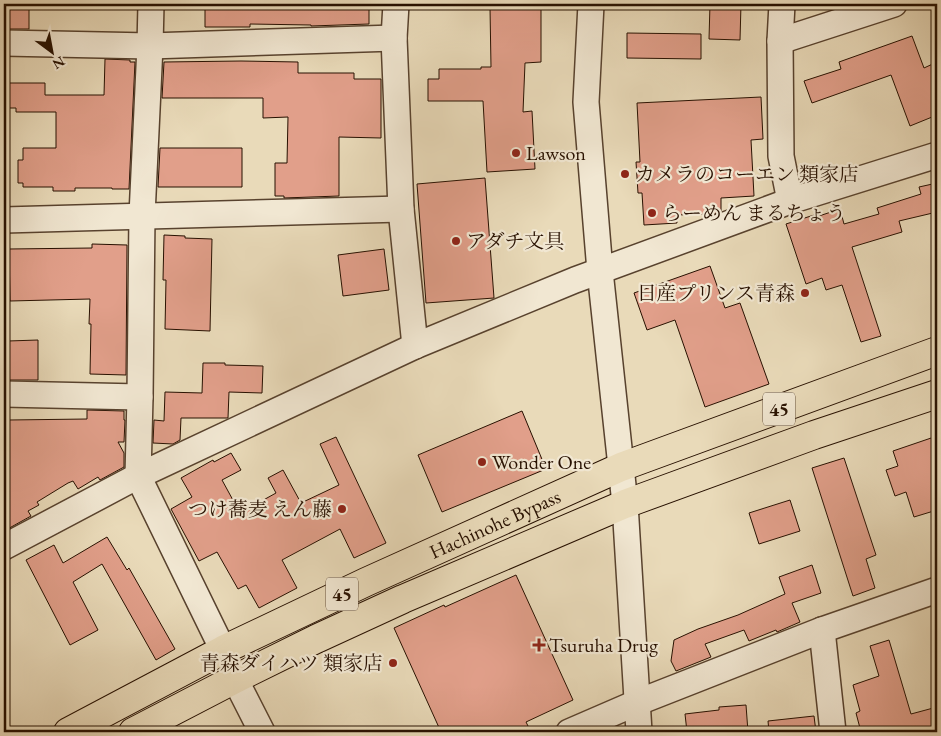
<svg xmlns="http://www.w3.org/2000/svg" width="941" height="736" viewBox="0 0 941 736" font-family="'EB Garamond','Noto Serif JP',serif">
<style>
.building{fill:#e19f8a;stroke:#271000}
.lines{fill:none;stroke-linecap:round;stroke-linejoin:round}
.minor-casing{stroke:#58422e;stroke-width:28}
.highway-casing{stroke:#271000;stroke-width:30}
.minor{stroke:#f1e7d2;stroke-width:25}
.highway{stroke:#e9dab9;stroke-width:28}
.poi-dot{fill:#8f2418;stroke:#f1e7d2;stroke-width:2}
.labels{text-anchor:middle;stroke-width:4.5;stroke-linejoin:round;paint-order:stroke}
.shield{fill:#f1e7d2;stroke:#64503f;stroke-width:1}
.shield-label{font-size:19px;font-weight:bold;fill:#271000}
.poi-label{font-size:20px;fill:#271000;stroke:#f1e7d2;text-anchor:start}
.street-label{font-size:20px;fill:#271000;stroke:#f1e7d2}
</style>
<rect width="100%" height="100%" fill="#e9dab9"/>
<filter id="stains"><feTurbulence type="fractalNoise" baseFrequency=".004" numOctaves="4"/><feColorMatrix values="0 0 0 0 .2 0 0 0 0 .09 0 0 0 0 .02 0 0 0 .5 -.17"/></filter>
<radialGradient id="worn" r=".72"><stop offset=".6" stop-color="#630" stop-opacity="0"/><stop offset="1" stop-color="#630" stop-opacity=".3"/></radialGradient>
<g class="building">
<rect x="4" y="4" width="25" height="25"/>
<polygon points="205,4 369,4 369,24 311,26 311,25 250,24 250,27 205,27"/>
<polygon points="524,4 541,4 541,62 525,63 523,112 532,111 535,169 487,172 483,101 428,101 428,79 439,79 439,69 481,69 481,67 491,67 490,8 524,7"/>
<polygon points="710,4 741,4 740,40 709,39"/>
<polygon points="627,33 701,34 701,59 627,58"/>
<polygon points="912,36 924,68 937,62 937,115 910,126 891,75 812,103 804,81 841,69 839,62"/>
<polygon points="105,59 130,60 130,62 135,62 129,189 112,189 112,188 75,188 75,191 53,191 53,187 23,187 23,183 18,183 18,160 23,160 23,148 56,148 56,112 16,112 16,108 4,108 4,83 45,83 45,95 104,95"/>
<polygon points="241,61 298,62 298,73 354,73 354,79 381,79 381,138 339,137 339,196 284,198 284,196 275,196 275,163 287,163 288,117 263,118 263,98 162,98 164,62"/>
<polygon points="761,97 763,139 751,140 754,196 721,198 721,211 714,214 676,215 677,223 644,225 642,193 638,193 636,162 640,162 637,103"/>
<polygon points="160,148 242,148 242,187 158,187"/>
<polygon points="485,178 494,298 426,303 417,184"/>
<polygon points="937,183 937,212 899,221 902,232 852,247 881,336 861,342 842,285 826,290 822,278 806,284 786,224 814,215 816,217 840,209 844,224 879,214 877,208 921,194 919,187"/>
<polygon points="164,235 185,236 185,238 212,239 210,331 165,329 166,280 163,280"/>
<polygon points="92,244 127,245 126,375 90,374 91,324 89,324 90,299 10,301 9,249 92,248"/>
<polygon points="384,249 389,290 343,296 338,255"/>
<polygon points="710,266 725,308 740,303 769,384 705,407 675,320 647,330 634,293"/>
<polygon points="38,340 38,380 8,380 8,341"/>
<polygon points="203,363 225,363 225,365 263,366 262,393 229,392 228,418 181,418 180,440 173,444 153,443 154,420 164,421 165,392 202,393"/>
<polygon points="87,410 124,411 124,420 125,420 124,442 118,442 124,453 124,467 100,480 98,477 78,489 73,481 68,483 37,502 39,505 28,511 31,516 4,531 4,422 9,422 9,420 87,419"/>
<polygon points="522,411 546,469 442,512 418,455"/>
<polygon points="937,436 937,510 914,517 906,492 895,496 886,470 898,466 893,451"/>
<polygon points="336,437 386,543 354,558 340,529 282,560 297,588 259,608 246,585 238,589 217,552 199,561 171,509 192,497 181,478 213,460 214,462 231,453 241,470 222,480 240,513 276,493 268,478 283,470 301,503 339,485 320,444"/>
<polygon points="844,458 876,555 866,559 875,588 853,596 812,468"/>
<polygon points="790,500 800,531 759,544 749,513"/>
<polygon points="107,537 127,570 129,568 175,649 156,660 102,564 73,582 98,630 70,645 26,560 54,545 63,563"/>
<polygon points="812,565 821,593 792,603 800,622 777,632 776,630 749,641 744,630 705,644 711,657 676,671 671,661 674,640 698,629 738,615 785,594 779,577"/>
<polygon points="516,575 573,700 526,722 531,732 441,732 394,628 444,605 445,607"/>
<polygon points="889,640 911,714 937,707 937,732 861,732 856,713 860,711 853,685 879,676 870,646"/>
<polygon points="746,705 748,732 687,732 685,714 719,710 719,707"/>
<polygon points="814,716 816,732 769,732 768,721"/>
</g>
<g class="lines">
<g class="minor-casing">
<g id="minor">
<polyline points="151,4 150,46 142,215 140,397 138,476 223,650"/>
<polyline points="396,4 394,38 401,209 415,346"/>
<polyline points="591,4 586,102 600,271 625,504 639,732"/>
<polyline points="782,4 780,41 781,156 790,201"/>
<polyline points="780,41 894,4"/>
<polyline points="4,43 150,46 394,38"/>
<polyline points="4,220 401,209"/>
<polyline points="4,394 140,397"/>
<polyline points="4,547 138,476 415,346 575,280 790,201 937,155"/>
<polyline points="822,630 833,732"/>
<polyline points="235,679 262,732"/>
<polyline points="569,732 636,703 822,630 937,590"/>
</g>
</g>
<g class="highway-casing">
<g id="highway">
<path id="s1" d="M68,732l155,-82 143,-68 255,-115 316,-116"/>
<polyline points="133,732 235,679 316,639 403,599 625,504 814,435 937,394"/>
</g>
</g>
<use href="#minor" class="minor"/>
<use href="#highway" class="highway"/>
</g>
<g class="poi-dot">
<circle cx="516" cy="153" r="5"/>
<circle cx="625" cy="174" r="5"/>
<circle cx="652" cy="213" r="5"/>
<circle cx="456" cy="241" r="5"/>
<circle cx="805" cy="293" r="5"/>
<circle cx="482" cy="462" r="5"/>
<circle cx="342" cy="509" r="5"/>
<path d="M536.5 637.5h5v5h5v5h-5v5h-5v-5h-5v-5h5z"/>
<circle cx="393" cy="663" r="5"/>
</g>
<g class="labels">
<g class="shield">
<rect x="763" y="392.5" width="32" height="33" rx="4"/>
<rect x="326" y="577.5" width="32" height="33" rx="4"/>
</g>
<g class="shield-label">
<text x="779" y="416">45</text>
<text x="342" y="601">45</text>
</g>
<g class="poi-label">
<text x="526" y="160">Lawson</text>
<text x="635" y="181">カメラのコーエン 類家店</text>
<text x="662" y="220">らーめん まるちょう</text>
<text x="466" y="248">アダチ文具</text>
<text x="795" y="300" text-anchor="end">日産プリンス青森</text>
<text x="492" y="469">Wonder One</text>
<text x="332" y="516" text-anchor="end">つけ蕎麦 えん藤</text>
<text x="549" y="652">Tsuruha Drug</text>
<text x="383" y="670" text-anchor="end">青森ダイハツ 類家店</text>
</g>
<g class="street-label">
<text dy="7" stroke="none"><textPath href="#s1" startOffset="475">Hachinohe Bypass</textPath></text>
</g>
</g>
<rect width="941" height="736" fill="none" stroke="#e9dab9" stroke-width="20"/>
<rect x="5" y="5" width="931" height="726" fill="none" stroke="#271000" stroke-width="2.5"/>
<rect x="10" y="10" width="921" height="716" fill="none" stroke="#271000"/>
<g transform="translate(52 52) rotate(148)" stroke="#f1e7d2" stroke-width="4" paint-order="stroke">
<path d="M0-4L9 19L0 12L-9 19Z" fill="#271000"/>
<text y="-8" font-size="14" font-weight="bold" text-anchor="middle" fill="#271000">N</text>
</g>
<rect width="100%" height="100%" filter="url(#stains)"/>
<rect width="100%" height="100%" fill="url(#worn)"/>
</svg>
